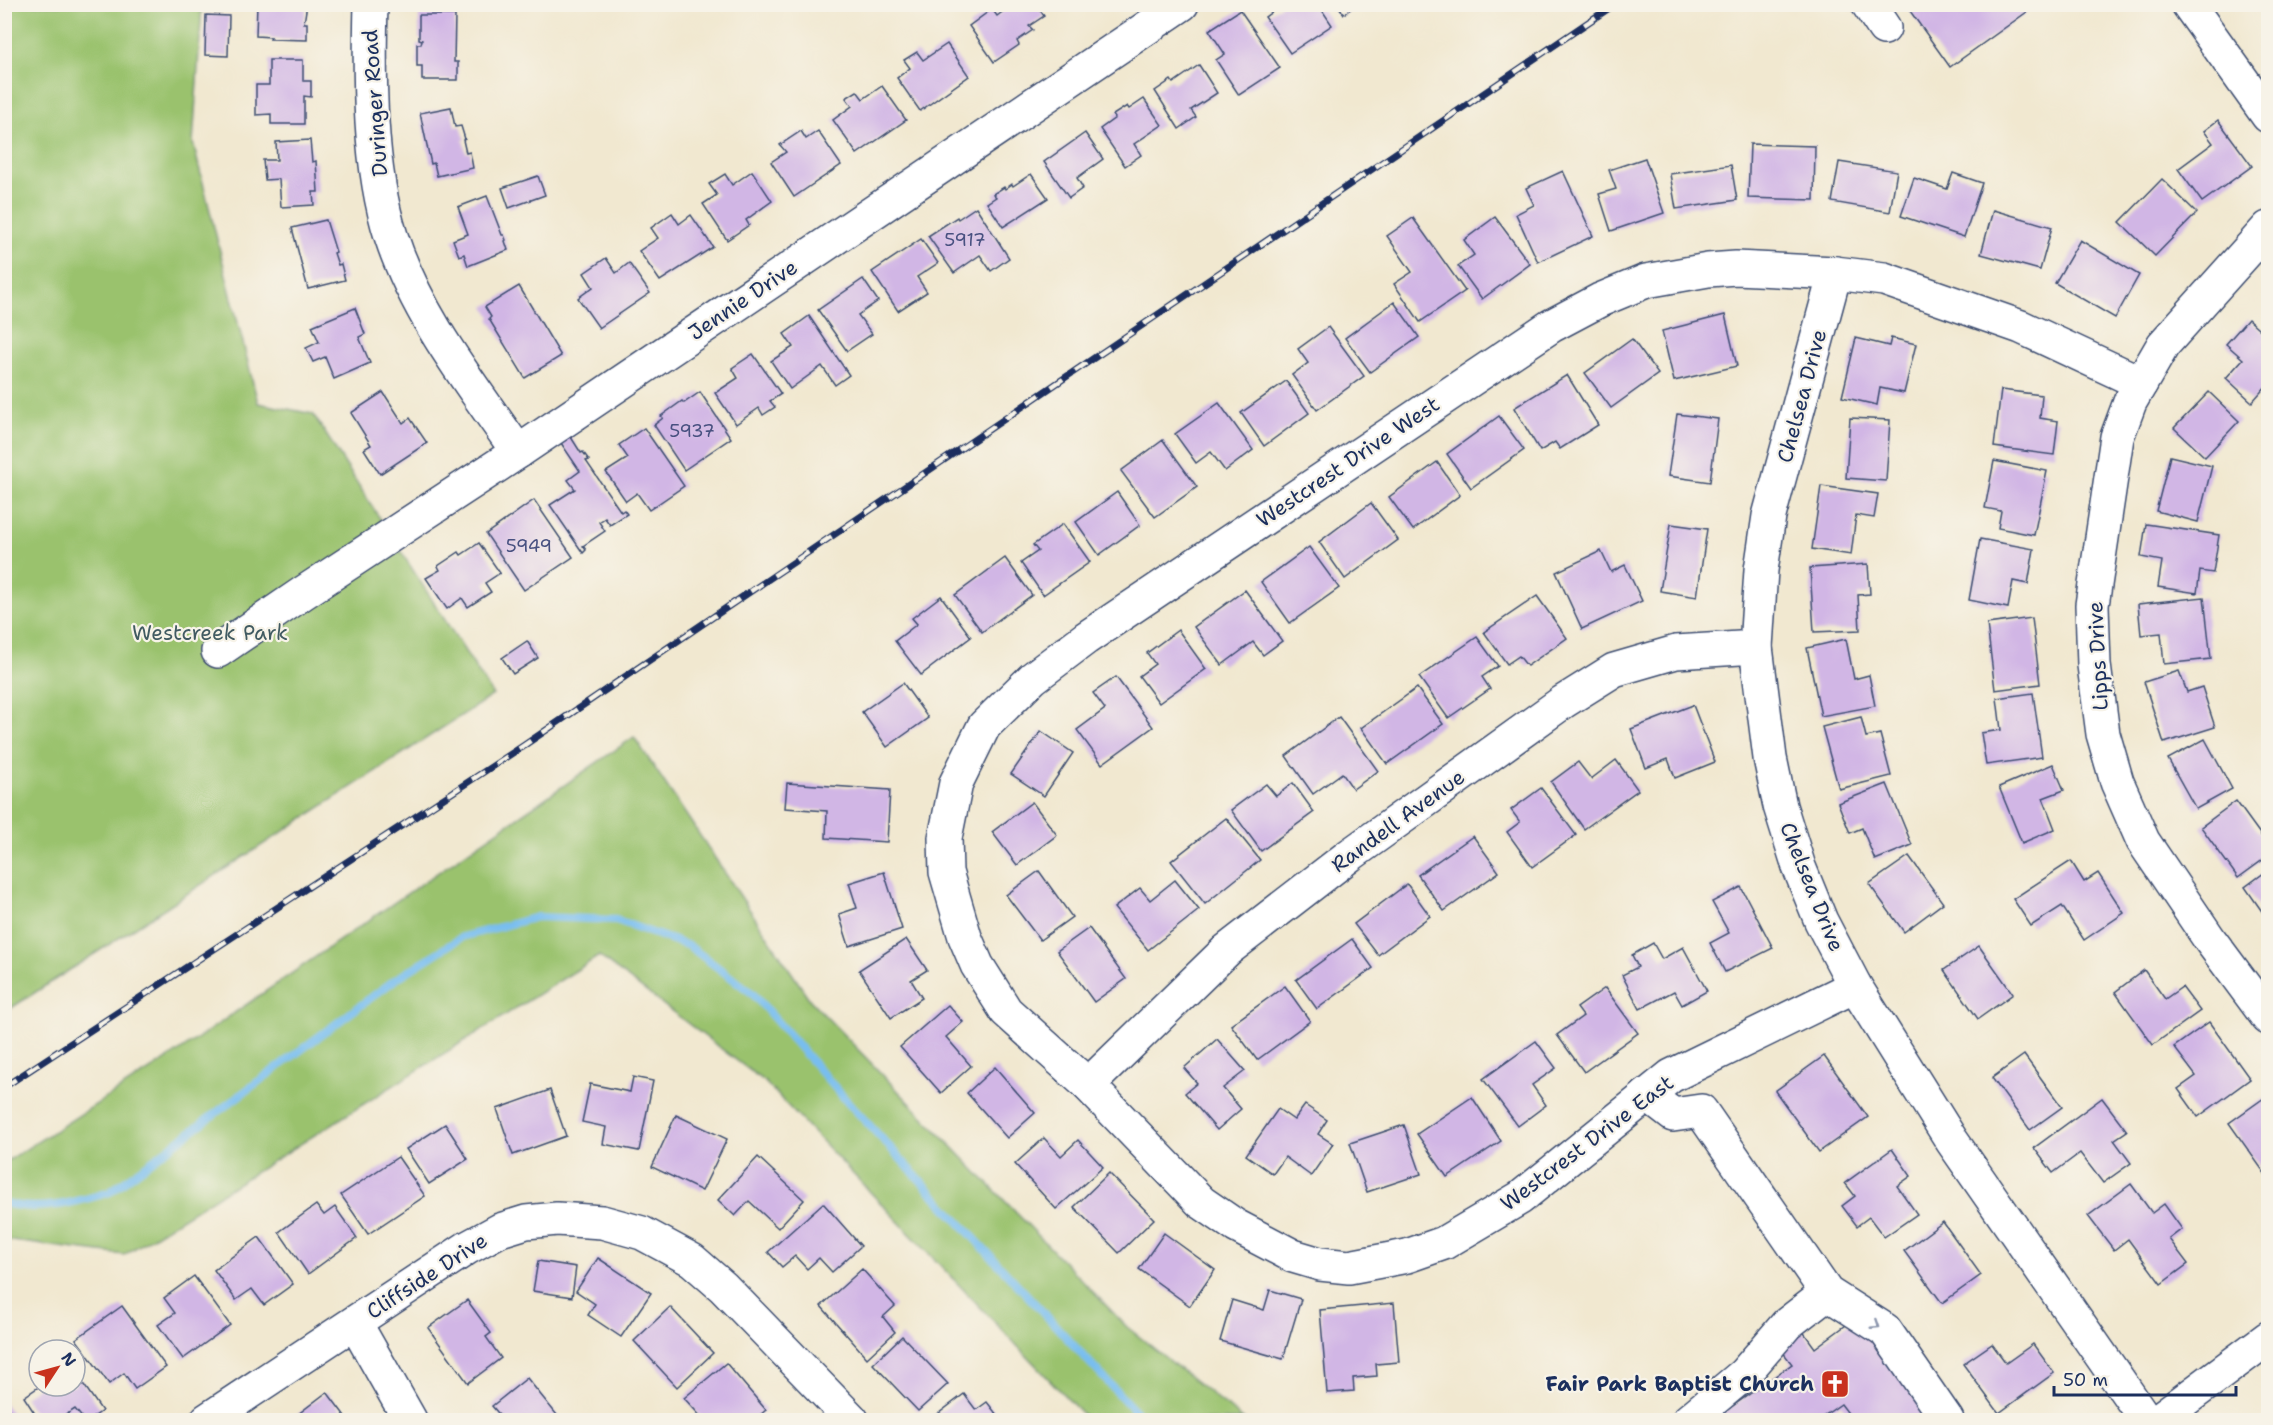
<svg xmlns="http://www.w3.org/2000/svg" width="2273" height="1425" viewBox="0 0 2273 1425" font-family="'Shantell Sans',sans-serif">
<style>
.green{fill:#9ac26d;stroke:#5a7866;stroke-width:1.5}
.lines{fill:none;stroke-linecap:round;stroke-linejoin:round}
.stream{stroke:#78beef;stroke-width:8}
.building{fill:#d1b6e5}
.minor-casing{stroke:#3b4b6f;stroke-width:36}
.major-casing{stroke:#3b4b6f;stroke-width:36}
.minor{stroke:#fff;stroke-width:33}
.major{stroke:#fff;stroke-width:33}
.rail-casing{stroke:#1b2f5e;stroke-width:7}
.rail{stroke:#f7f3e8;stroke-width:4.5;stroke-dasharray:14;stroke-linecap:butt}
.oneway{stroke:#8d97ae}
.labels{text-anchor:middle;stroke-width:4.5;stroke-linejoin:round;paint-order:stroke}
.number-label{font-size:18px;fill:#485180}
.street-label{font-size:21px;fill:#1b2f5e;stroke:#f7f3e8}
.park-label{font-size:21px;fill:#415b62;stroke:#f7f3e8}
.poi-label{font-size:21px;font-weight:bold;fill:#1b2f5e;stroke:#f7f3e8;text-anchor:end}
</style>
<rect width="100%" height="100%" fill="#f7f3e8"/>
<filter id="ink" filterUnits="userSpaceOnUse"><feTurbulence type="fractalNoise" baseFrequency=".0167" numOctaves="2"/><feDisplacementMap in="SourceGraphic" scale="12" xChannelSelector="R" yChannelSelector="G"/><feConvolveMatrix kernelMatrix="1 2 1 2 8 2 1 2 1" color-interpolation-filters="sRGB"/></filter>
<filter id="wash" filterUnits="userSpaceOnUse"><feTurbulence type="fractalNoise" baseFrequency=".008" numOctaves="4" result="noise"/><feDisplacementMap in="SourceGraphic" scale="24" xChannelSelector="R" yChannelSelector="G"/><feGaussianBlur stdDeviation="1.35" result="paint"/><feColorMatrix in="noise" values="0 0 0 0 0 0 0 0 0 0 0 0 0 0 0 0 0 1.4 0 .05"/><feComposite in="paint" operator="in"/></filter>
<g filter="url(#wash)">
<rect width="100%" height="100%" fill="#f1e8d0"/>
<g class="green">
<polygon points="5,5 202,5 193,143 258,403 313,414 493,695 5,1012"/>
<polygon points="634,737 810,1000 1127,1327 1244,1420 1088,1420 765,1082 599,956 124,1255 5,1240 5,1158 9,1160 172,1056"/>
</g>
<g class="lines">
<path class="stream" d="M4,1203c36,10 72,-1 106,-11l286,-213 66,-42 75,-20 79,3 73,26 63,47 93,106 298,321"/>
</g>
<g id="blocks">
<g class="building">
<polygon points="257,4 307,4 304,23 307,23 307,40 270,39 271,37 256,36"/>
<polygon points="1013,4 1018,7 1022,4 1036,4 1044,16 1029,26 1033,30 1017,41 1019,45 994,62 969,26 992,9 997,16"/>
<polygon points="1283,4 1318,4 1332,25 1290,53 1265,17"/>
<polygon points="1337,4 1357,4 1344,14"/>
<polygon points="1905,4 2038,4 1950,67"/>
<polygon points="1240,10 1280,68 1239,95 1216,60 1225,54 1209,30"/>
<polygon points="206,15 229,16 228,56 205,55"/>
<polygon points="419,15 455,15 454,62 458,62 458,80 422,80 422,66 417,66 417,44 421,44 422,40 419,39"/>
<polygon points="947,44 969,76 920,111 897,78 910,68 904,60 917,52 923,60"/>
<polygon points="269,60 303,60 303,81 311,81 311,97 304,96 304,124 271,124 271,114 256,115 256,85 269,85"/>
<polygon points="1199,65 1217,93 1191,110 1196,117 1179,129 1155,91 1171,80 1173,83"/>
<polygon points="882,86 906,120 857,154 833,120 852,106 846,98 857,91 863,99"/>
<polygon points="1144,99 1162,125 1134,144 1141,155 1125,166 1100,129 1115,118 1113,115 1127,106 1129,109"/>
<polygon points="451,107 455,127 461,126 465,139 463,140 466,153 470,152 473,168 437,176 434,163 431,164 420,113"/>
<polygon points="2218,120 2252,166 2202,202 2178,169 2213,143 2204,131"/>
<polygon points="801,131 806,139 818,131 841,165 794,197 771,162 786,152 780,145"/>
<polygon points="1085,133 1103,159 1077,178 1083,188 1069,198 1044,162"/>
<polygon points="310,140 312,162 316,161 318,192 313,192 314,205 281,207 279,179 265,180 263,160 277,160 276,142"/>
<polygon points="1750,144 1815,146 1814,200 1748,198"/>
<polygon points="1645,158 1664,213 1611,231 1599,194 1616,189 1609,170"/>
<polygon points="1839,162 1897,171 1890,212 1832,202"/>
<polygon points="1731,165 1737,200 1676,209 1670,174"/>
<polygon points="752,171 772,201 746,220 749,225 727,240 703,204 717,195 709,184 725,174 732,185"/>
<polygon points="1563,171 1593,236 1538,262 1516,214 1534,205 1526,188"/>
<polygon points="1953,173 1982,183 1964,237 1901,216 1914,178 1947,189"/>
<polygon points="1031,174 1048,198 1003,227 987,203 996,197 993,194 1004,187 1005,189 1012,184 1013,186"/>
<polygon points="538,176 545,195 509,208 502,188"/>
<polygon points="2162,179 2197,213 2155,256 2120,222"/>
<polygon points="487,196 502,235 504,235 506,240 505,241 508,250 468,266 464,254 459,256 453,240 468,234 458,207"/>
<polygon points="976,207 1009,258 991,271 980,255 954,273 928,236 957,217 958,219"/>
<polygon points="1993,210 2052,227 2040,270 1981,254"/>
<polygon points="672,213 679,224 691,215 713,247 660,281 639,251 658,238 651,228"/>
<polygon points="1495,217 1530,264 1482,299 1458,266 1474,255 1464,240"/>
<polygon points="1413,218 1465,291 1420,322 1394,284 1412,272 1387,236"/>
<polygon points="326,220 336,252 334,253 338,265 341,264 345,280 308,289 292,228"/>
<polygon points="921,239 938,263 917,277 927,292 898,311 872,272"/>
<polygon points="2080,240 2139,275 2115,318 2055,283"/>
<polygon points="606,258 616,273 629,263 650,293 599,328 578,298 593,287 584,273"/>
<polygon points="863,279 878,301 858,315 872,334 847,351 818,310"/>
<polygon points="519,286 561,356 525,378 489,319 491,317 485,307"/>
<polygon points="1394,302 1419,337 1370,372 1345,338"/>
<polygon points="355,308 365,334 359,337 370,363 334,379 325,357 313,362 306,348 319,342 312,326"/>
<polygon points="1725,315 1737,366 1674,381 1662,331"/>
<polygon points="809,316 849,375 835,385 822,366 790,389 771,361 793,347 784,334"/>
<polygon points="2248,319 2268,337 2268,384 2252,402 2226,378 2243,359 2226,344"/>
<polygon points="1328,327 1364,376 1317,410 1292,375 1308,363 1298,349"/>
<polygon points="1856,338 1889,346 1891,338 1916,344 1904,393 1880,388 1877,405 1842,397"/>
<polygon points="1632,339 1658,374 1611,408 1585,373"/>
<polygon points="753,354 781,394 770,401 775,407 763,415 759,408 736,424 715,393 738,378 732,368"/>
<polygon points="1567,375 1598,425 1560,449 1555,442 1540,451 1514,408"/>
<polygon points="1286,381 1309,413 1264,446 1241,413"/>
<polygon points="2001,390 2042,395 2040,418 2058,421 2054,455 1994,447"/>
<polygon points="383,392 403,423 410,418 427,443 380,474 364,449 371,445 351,413"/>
<polygon points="700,392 731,438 684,470 654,425 663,418 661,416 682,401 684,403"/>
<polygon points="2209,392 2239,421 2205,457 2174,428"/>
<polygon points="1219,403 1253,450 1225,471 1211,452 1196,463 1175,434"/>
<polygon points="1677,414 1718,419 1710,482 1668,476"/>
<polygon points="1499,416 1524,450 1471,488 1447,454"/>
<polygon points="1850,418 1890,420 1886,481 1846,478"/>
<polygon points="644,428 684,486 649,510 637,493 626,501 606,472 628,458 619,445"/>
<polygon points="569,434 581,453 583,452 589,460 586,461 621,512 624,510 627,514 610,525 605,518 599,522 605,531 583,546 586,550 583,553 550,505 575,489 568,480 580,471 561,443"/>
<polygon points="1163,440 1197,487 1155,517 1121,471"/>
<polygon points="2170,456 2212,466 2198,522 2156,511"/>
<polygon points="1994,461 2047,471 2034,535 1998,528 2001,511 1985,508"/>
<polygon points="1437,462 1460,495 1413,530 1389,497"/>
<polygon points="1821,486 1878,494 1874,518 1856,515 1851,555 1812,549"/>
<polygon points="1117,492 1140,525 1099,555 1076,522"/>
<polygon points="534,500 573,557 524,590 486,534"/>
<polygon points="1371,503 1398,540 1345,579 1319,542"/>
<polygon points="1063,524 1090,562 1043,595 1021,563 1038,551 1033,545"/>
<polygon points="1671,524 1707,529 1697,597 1660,591"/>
<polygon points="2146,524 2219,535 2213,573 2200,571 2197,593 2158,587 2162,561 2141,557"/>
<polygon points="1980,539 2034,549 2028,584 2013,581 2008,608 1969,600"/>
<polygon points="479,543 500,573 485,583 491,592 468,607 462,598 447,609 426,578 440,570 438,566 459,552 461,555"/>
<polygon points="1309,547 1339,588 1290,623 1261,582"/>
<polygon points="1601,551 1611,572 1625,565 1642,601 1582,629 1556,572"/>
<polygon points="1005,558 1032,595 982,632 955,595"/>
<polygon points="1868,564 1870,594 1858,595 1860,630 1814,632 1810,568"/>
<polygon points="1245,590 1282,641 1263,655 1253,642 1222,665 1194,627"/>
<polygon points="941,596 971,637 921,675 895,641 917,624 912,618"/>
<polygon points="1537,596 1567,638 1527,666 1519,656 1507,664 1484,632"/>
<polygon points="2204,597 2211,659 2164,664 2161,633 2141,635 2138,604"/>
<polygon points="2032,618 2040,684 1995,690 1987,624"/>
<polygon points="1178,630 1206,669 1159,703 1139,676 1155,664 1147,653"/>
<polygon points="1477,637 1498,666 1482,677 1490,689 1448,718 1419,677"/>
<polygon points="1846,639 1854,679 1869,675 1875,706 1821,716 1807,648"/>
<polygon points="527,641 538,658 513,674 502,658"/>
<polygon points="2179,671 2187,692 2202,687 2215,727 2164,743 2144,682"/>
<polygon points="1116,677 1153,727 1102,764 1077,730 1105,709 1093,693"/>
<polygon points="903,683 928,718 887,747 862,712"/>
<polygon points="1417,688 1443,724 1387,764 1361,728"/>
<polygon points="2033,693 2042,757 1986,765 1981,733 2001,730 1997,698"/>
<polygon points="1693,705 1715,762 1675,778 1668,759 1646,768 1631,729"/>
<polygon points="1339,717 1378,771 1353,789 1342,773 1313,794 1286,756"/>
<polygon points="1861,717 1866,737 1880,734 1891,776 1839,789 1822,727"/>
<polygon points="1041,731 1073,753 1044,796 1011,774"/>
<polygon points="2205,739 2232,789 2196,809 2168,759"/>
<polygon points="1616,760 1638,790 1584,829 1551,782 1578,762 1591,779"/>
<polygon points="2053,764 2064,790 2043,798 2055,829 2022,843 1999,787"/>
<polygon points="787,783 890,790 887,842 826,838 827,811 785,808"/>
<polygon points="1293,783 1314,812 1261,851 1231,810 1266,784 1276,796"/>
<polygon points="1887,784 1912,845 1875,860 1862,828 1850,833 1838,803"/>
<polygon points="1541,788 1576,835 1532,867 1507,832 1520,822 1511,810"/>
<polygon points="2236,801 2268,845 2268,856 2238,878 2201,827"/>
<polygon points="1032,802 1057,835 1017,865 992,832"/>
<polygon points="1226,818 1260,860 1205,904 1171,861"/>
<polygon points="1473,836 1499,872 1444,911 1418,875"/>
<polygon points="1909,856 1943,903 1904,932 1869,884"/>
<polygon points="2071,861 2084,882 2098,873 2124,913 2084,940 2062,906 2031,926 2013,899"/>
<polygon points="2268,870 2268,920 2245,887"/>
<polygon points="1039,871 1072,917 1040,940 1006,895"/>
<polygon points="884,872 902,929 849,946 839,914 857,908 849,883"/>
<polygon points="1175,880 1199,910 1148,950 1114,908 1140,888 1150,900"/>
<polygon points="1407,884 1430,916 1378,955 1354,924"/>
<polygon points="1741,887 1773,948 1725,972 1710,943 1729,933 1712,902"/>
<polygon points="1089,928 1126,979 1094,1002 1057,951"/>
<polygon points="906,939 927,970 911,980 922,998 891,1018 859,970"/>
<polygon points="1352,939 1373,968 1317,1009 1296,980"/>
<polygon points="1653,943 1662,959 1683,947 1707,991 1682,1005 1674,991 1640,1009 1622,975 1638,967 1632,955"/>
<polygon points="1979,946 2013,994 1978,1019 1944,970"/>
<polygon points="2144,970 2165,999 2182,987 2200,1011 2153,1045 2115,992"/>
<polygon points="1285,986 1310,1021 1257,1060 1231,1025"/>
<polygon points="1605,988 1638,1033 1584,1072 1557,1035 1583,1016 1577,1008"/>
<polygon points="948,1005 963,1022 946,1037 971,1066 941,1093 900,1047"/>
<polygon points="2209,1022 2250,1079 2198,1117 2178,1089 2196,1076 2174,1047"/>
<polygon points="1217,1039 1245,1071 1223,1088 1241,1109 1217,1130 1185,1093 1197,1083 1184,1068"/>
<polygon points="1536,1041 1556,1068 1532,1085 1546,1105 1518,1126 1483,1079"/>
<polygon points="2024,1055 2062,1107 2030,1130 1992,1078"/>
<polygon points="1824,1056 1868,1117 1819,1152 1775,1091"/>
<polygon points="995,1067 1035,1113 1007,1138 967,1093"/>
<polygon points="633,1077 653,1081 639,1151 603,1144 606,1127 582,1122 590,1084 630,1092"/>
<polygon points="550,1090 566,1136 513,1155 497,1109"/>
<polygon points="1472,1097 1501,1141 1447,1177 1417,1134"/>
<polygon points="2102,1098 2127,1131 2114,1140 2131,1163 2103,1183 2080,1153 2053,1173 2034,1148"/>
<polygon points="2264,1098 2268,1104 2268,1178 2229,1123"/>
<polygon points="1305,1105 1327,1120 1318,1134 1333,1144 1311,1176 1285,1157 1273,1174 1246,1155 1278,1109 1294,1120"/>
<polygon points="676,1115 727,1139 702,1191 652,1167"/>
<polygon points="445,1124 468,1159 429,1184 406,1149"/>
<polygon points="1404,1125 1421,1174 1367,1192 1350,1143"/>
<polygon points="1044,1138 1061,1156 1078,1140 1103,1167 1056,1209 1015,1164"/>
<polygon points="1892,1149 1911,1176 1897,1186 1917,1214 1884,1237 1869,1217 1857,1226 1842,1206 1855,1196 1845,1183"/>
<polygon points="398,1157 425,1196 368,1234 341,1195"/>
<polygon points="758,1157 804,1200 778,1228 749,1201 735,1216 718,1200"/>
<polygon points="1109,1173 1154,1219 1119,1253 1074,1207"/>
<polygon points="2131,1184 2152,1213 2164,1204 2182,1229 2169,1239 2188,1264 2161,1284 2128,1239 2114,1250 2088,1216"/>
<polygon points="823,1203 861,1246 832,1272 819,1258 807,1269 795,1256 782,1267 768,1252"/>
<polygon points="316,1205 324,1215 335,1207 357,1238 308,1274 279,1232"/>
<polygon points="1943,1222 1981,1275 1942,1303 1904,1251"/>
<polygon points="1164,1233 1215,1270 1190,1306 1139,1269"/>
<polygon points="259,1237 293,1284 264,1305 252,1289 236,1300 214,1270"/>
<polygon points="598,1258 651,1293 621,1337 588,1315 595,1304 576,1291"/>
<polygon points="538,1261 576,1267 572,1297 533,1291"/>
<polygon points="862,1269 895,1306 883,1317 895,1332 867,1358 821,1306"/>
<polygon points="194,1276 230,1325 183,1359 158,1325 175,1313 164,1298"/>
<polygon points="1270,1290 1301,1299 1283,1359 1220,1341 1232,1300 1264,1310"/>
<polygon points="467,1300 491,1333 486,1337 501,1358 468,1383 428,1328"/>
<polygon points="1394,1303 1399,1362 1376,1364 1377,1376 1353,1378 1354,1391 1327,1393 1320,1310"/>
<polygon points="122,1306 166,1367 135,1389 124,1373 109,1384 76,1339"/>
<polygon points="670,1307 713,1353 677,1387 634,1341"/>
<polygon points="1857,1317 1928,1417 1923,1420 1853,1420 1841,1404 1818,1420 1713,1420 1792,1364 1779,1347 1802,1330 1815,1348"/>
<polygon points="902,1336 948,1384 918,1411 873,1364"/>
<polygon points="1992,1344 2006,1363 2033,1344 2054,1373 1999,1413 1963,1364"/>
<polygon points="726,1363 766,1410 754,1420 704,1420 684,1398"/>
<polygon points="75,1372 102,1411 89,1420 84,1420 75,1409 58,1420 39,1420 24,1397 40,1386 75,1386"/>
<polygon points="527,1378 561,1420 504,1420 492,1406"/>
<polygon points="327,1392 348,1420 301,1420 297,1415"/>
<polygon points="964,1394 976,1410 987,1402 1001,1420 936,1420 934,1417"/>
<polygon points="4,1403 17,1420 4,1420"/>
</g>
</g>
</g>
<g filter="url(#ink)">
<use href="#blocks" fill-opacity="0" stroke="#3b4b6f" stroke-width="1.5"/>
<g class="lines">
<g class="minor-casing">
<g id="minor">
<path d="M371,4c-2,72 -2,164 20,232 26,80 80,148 127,216"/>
<polyline points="1868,4 1884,28"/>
<polyline points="2188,4 2268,116"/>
<polyline points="2268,228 2163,345 2130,402 2117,437 2092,605 2094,665 2103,734 2117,782 2143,841 2210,940 2268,1018"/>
<polyline points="1835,273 1769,516 1761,570 1756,647 1770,758 1780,806 1799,867 1821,921 1855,986 1952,1141 2146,1420"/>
<polyline points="218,651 303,593 518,452 1182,4"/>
<polyline points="1855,986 1671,1076 1520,1198 1444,1243 1407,1256 1349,1267 1320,1264 1293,1256 1236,1226 1201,1202 1088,1085 1006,1011 977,965 965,937 946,872 945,838 956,783 984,726 1033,678 1086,638 1551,326 1600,300 1646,281 1708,270 1736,268 1835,273 1884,279 2021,327 2141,383"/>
<polyline points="1088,1085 1227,950 1350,855 1563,702 1614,670 1676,652 1756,647"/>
<polyline points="1647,1095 1673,1115 1701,1111 1827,1293 1885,1330 1947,1420"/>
<polyline points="355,1323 410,1420"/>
<polyline points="207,1420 467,1248 500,1230 526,1222 557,1219 602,1222 642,1233 692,1260 723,1287 852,1420"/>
<polyline points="1689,1420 1744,1374 1787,1324 1827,1293"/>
</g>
</g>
<g class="major-casing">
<polyline id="major" points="2158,1420 2268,1338"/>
</g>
<use href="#minor" class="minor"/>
<use href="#major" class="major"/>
<g class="rail-casing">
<polyline id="rail" points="4,1087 523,746 1615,4"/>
</g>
<use href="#rail" class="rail"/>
</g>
<defs><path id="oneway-chevron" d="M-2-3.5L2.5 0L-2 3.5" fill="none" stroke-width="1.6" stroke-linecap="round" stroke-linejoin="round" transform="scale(1.5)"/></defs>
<use class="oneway" href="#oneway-chevron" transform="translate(1876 1325) rotate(33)"/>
</g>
<defs>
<g id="church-square" transform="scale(1.5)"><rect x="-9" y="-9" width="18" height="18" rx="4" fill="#c8321e" stroke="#f7f3e8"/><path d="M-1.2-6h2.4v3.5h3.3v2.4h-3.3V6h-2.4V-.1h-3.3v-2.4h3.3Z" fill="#fff"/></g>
</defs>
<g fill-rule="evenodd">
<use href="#church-square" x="1835" y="1384"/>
</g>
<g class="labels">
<g class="number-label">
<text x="965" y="246">5917</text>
<text x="692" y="437">5937</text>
<text x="529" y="552">5949</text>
</g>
<g class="street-label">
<text transform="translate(375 103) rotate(-94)" y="7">Duringer Road</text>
<text transform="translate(743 300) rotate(-34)" y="7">Jennie Drive</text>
<text transform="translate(1802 396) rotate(-75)" y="7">Chelsea Drive</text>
<text transform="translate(1348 462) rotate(-34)" y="7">Westcrest Drive West</text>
<text transform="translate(2098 656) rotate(-93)" y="7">Lipps Drive</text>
<text transform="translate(1398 821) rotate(-36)" y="7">Randell Avenue</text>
<text transform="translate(1812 887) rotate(68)" y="7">Chelsea Drive</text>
<text transform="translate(1587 1143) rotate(-37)" y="7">Westcrest Drive East</text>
<text transform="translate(427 1276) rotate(-33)" y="7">Cliffside Drive</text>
</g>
<g class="park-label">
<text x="210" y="640">Westcreek Park</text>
</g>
<g class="poi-label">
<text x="1814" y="1391">Fair Park Baptist Church</text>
</g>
</g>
<rect width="2273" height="1425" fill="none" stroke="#f7f3e8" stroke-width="24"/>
<g transform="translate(57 1368) rotate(54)"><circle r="28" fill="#f7f3e8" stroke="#9fa5b1" stroke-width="1.5"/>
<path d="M0-4.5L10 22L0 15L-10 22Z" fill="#c8321e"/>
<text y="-9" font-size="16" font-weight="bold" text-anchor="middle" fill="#1b2f5e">N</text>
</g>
<path d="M2054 1386v9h182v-9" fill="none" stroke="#1b2f5e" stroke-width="3"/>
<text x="2063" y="1386" font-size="18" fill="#1b2f5e" stroke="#f7f3e8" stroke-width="4.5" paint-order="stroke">50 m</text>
</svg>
